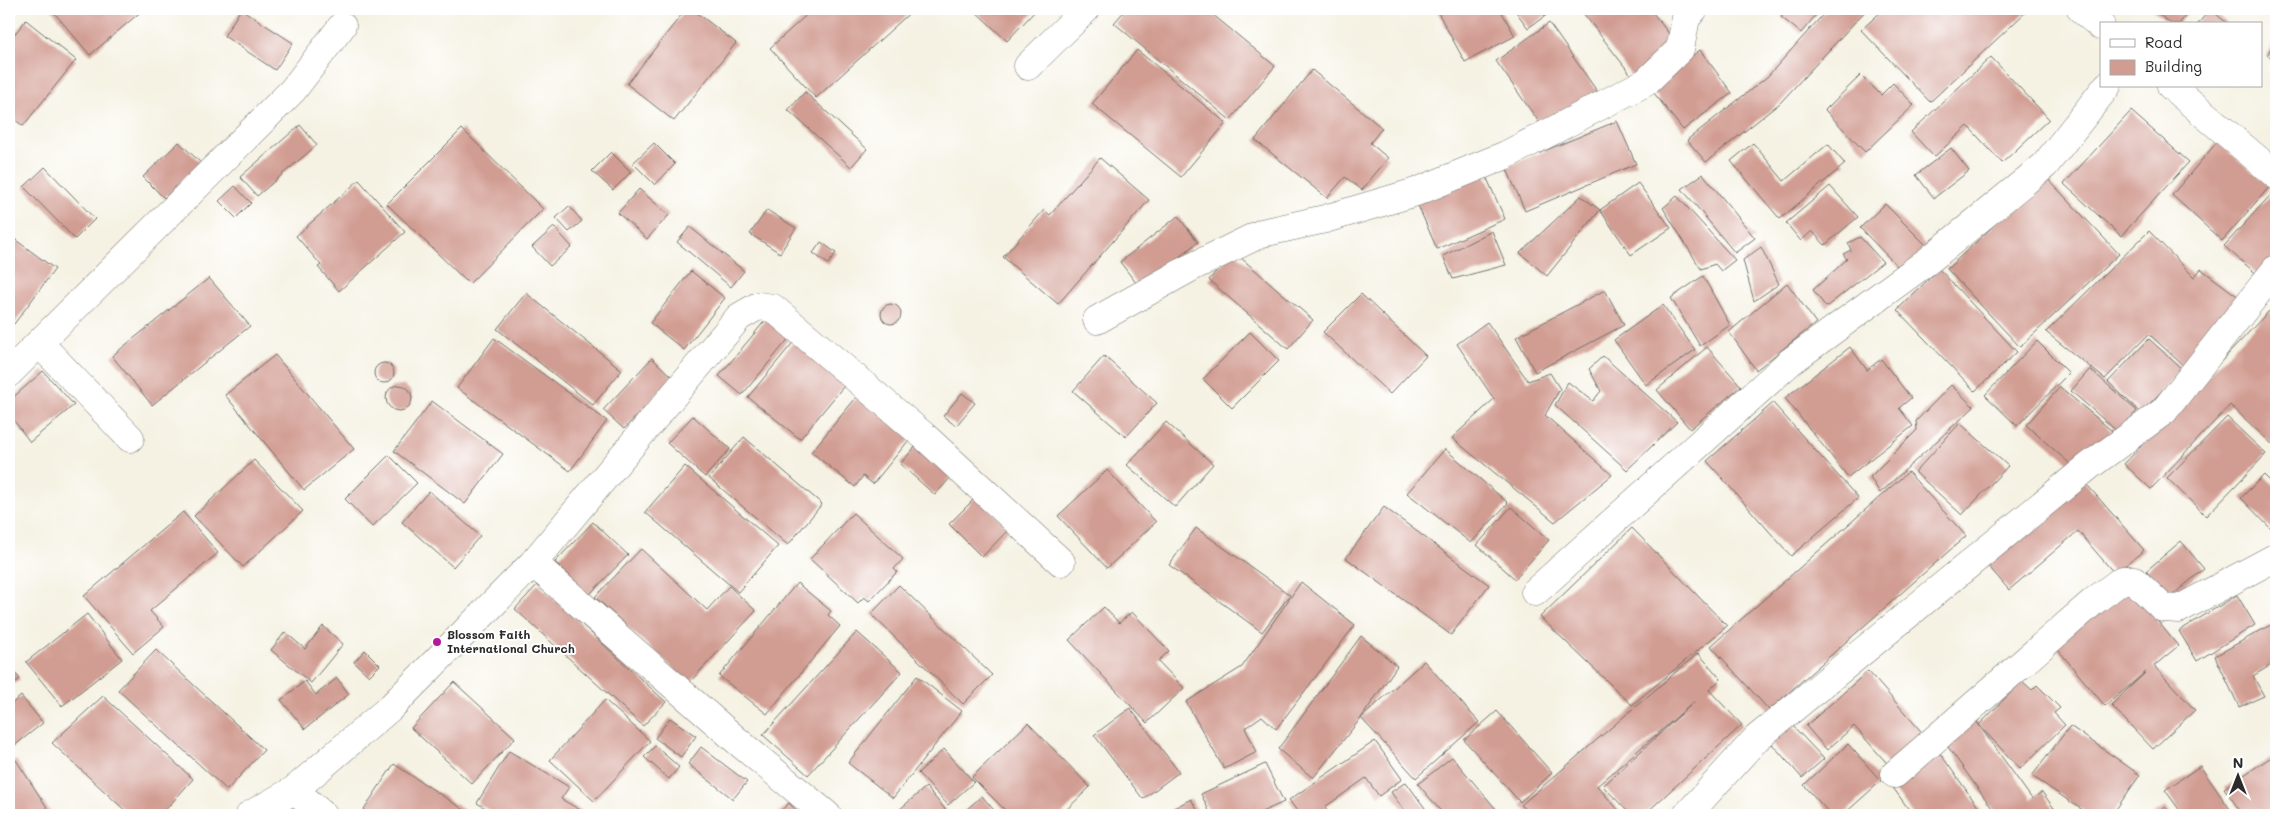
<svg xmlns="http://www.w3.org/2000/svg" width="2285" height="824" viewBox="0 0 2285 824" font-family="Mali,sans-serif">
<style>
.building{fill:#d19c92}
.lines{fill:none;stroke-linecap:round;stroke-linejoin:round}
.minor-casing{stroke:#72716b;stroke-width:29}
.minor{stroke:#fff;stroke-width:28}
.poi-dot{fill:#b5179e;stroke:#fff;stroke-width:2}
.labels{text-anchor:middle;stroke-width:4;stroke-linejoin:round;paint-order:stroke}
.poi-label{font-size:12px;font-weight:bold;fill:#2b2b2b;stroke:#fff;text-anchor:start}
</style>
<rect width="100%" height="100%" fill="#fff"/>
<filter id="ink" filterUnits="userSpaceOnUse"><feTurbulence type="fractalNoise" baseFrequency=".02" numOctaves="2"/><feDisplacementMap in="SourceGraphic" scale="10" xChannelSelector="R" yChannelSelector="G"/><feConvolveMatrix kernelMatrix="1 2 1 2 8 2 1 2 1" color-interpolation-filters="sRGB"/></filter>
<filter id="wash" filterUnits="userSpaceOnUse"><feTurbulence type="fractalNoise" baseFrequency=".0096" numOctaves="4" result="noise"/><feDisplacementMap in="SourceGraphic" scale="20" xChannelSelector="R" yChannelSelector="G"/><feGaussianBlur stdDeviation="1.12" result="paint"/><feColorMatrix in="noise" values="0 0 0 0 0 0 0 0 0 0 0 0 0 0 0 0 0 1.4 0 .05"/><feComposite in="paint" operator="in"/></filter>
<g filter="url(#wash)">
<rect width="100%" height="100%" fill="#f5f2e3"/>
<g id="blocks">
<g class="building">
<polygon points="51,9 144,9 90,55"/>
<polygon points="241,9 293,43 275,70 224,36"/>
<polygon points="686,9 692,9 736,43 674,121 627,84"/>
<polygon points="813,9 914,9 816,98 770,48"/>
<polygon points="973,9 1037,9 1007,41"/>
<polygon points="1126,9 1206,9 1275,66 1230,120 1114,23"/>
<polygon points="1436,9 1500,9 1515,36 1465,62"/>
<polygon points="1514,9 1555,9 1528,28"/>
<polygon points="1580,9 1650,9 1676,43 1632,76"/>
<polygon points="1789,9 1821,9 1801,33 1781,17"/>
<polygon points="1828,9 1867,9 1780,103 1706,162 1687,140 1767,77"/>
<polygon points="1884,9 2029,9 1930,102 1861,30"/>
<polygon points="2152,9 2191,9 2179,24 2171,24"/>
<polygon points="2210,9 2228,24 2198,24"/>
<polygon points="26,20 76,60 23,126 9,115 9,58 12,53 9,51 9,41"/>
<polygon points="1549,23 1597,91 1543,128 1496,61"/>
<polygon points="2276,40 2276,61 2267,55"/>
<polygon points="1137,50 1226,123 1181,177 1092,104"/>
<polygon points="1700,50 1732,93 1683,130 1650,88"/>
<polygon points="1991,57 2049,119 2002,163 1968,126 1934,157 1911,132"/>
<polygon points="1312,70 1382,128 1370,143 1388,158 1362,190 1345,177 1327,198 1255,140"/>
<polygon points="1861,75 1881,95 1893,83 1914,105 1865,152 1825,110"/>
<polygon points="805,92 867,149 851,167 788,110"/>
<polygon points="2131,111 2189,162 2121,236 2064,184"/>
<polygon points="1617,121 1636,164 1525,211 1506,167"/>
<polygon points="300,125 317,145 257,196 240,177"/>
<polygon points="462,129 543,209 469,284 387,204"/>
<polygon points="179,142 201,163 164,198 143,177"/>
<polygon points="2217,142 2270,186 2222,241 2172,195"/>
<polygon points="654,143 675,164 655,185 633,163"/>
<polygon points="1753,143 1784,181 1828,144 1845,164 1780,219 1731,161"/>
<polygon points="1951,148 1969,171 1934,198 1916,175"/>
<polygon points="611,152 631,172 613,190 592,171"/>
<polygon points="1100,158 1149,200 1058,304 1003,257 1044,210 1050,215"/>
<polygon points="45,167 95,219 75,239 24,187"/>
<polygon points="1485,174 1505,219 1437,249 1417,203"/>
<polygon points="1703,174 1755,238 1735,253 1682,189"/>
<polygon points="2046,177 2119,254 2020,347 1947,269"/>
<polygon points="359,180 405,232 339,291 318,267 321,265 296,236"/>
<polygon points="1638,183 1671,228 1631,255 1600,210"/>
<polygon points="235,186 251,203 236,218 219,201"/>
<polygon points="1830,186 1858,217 1825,245 1812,231 1801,241 1786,223"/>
<polygon points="639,189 669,215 647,239 618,213"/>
<polygon points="2276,189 2276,259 2260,277 2224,246"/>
<polygon points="1581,196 1600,210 1547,276 1520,253"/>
<polygon points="1677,196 1735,260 1721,271 1715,264 1701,269 1663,208"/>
<polygon points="1885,204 1927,246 1902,271 1860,228"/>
<polygon points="569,206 582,221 569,232 556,218"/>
<polygon points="767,210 796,228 780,253 750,234"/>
<polygon points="1178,216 1198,242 1140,288 1120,262"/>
<polygon points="554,227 572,247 550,266 532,247"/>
<polygon points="690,227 744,271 731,287 677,242"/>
<polygon points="1492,231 1506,265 1453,279 1443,256"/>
<polygon points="2149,231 2194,277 2201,269 2244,301 2186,368 2149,334 2105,379 2046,332"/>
<polygon points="9,235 55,269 14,324 9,320"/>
<polygon points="1860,237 1883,262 1826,307 1813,290 1847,259 1843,254 1851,250 1848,243"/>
<polygon points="821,242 836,253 828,264 813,253"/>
<polygon points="1761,247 1779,284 1754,301 1743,260"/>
<polygon points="1233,251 1313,320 1288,349 1209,280"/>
<polygon points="1939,269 2017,352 1975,391 1897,310"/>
<polygon points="691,271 725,298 684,350 650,323"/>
<polygon points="1703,276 1730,325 1700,346 1671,298"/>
<polygon points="209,278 250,326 152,405 112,356"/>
<polygon points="1787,283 1816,323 1756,370 1729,332"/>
<polygon points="1605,290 1624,325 1535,372 1516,337"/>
<polygon points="526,293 622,370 593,405 497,329"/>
<polygon points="1361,294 1426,356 1390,394 1323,332"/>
<circle cx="891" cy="314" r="10"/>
<polygon points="1663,305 1695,350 1646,385 1614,340"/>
<polygon points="2269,311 2276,317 2276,442 2273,445 2230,405 2151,489 2124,464"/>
<polygon points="768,317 791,336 742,395 719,376"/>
<polygon points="1487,322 1528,381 1550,373 1560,389 1545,415 1612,475 1555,522 1452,438 1494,399 1457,344"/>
<polygon points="1250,332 1279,361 1232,408 1203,379"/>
<polygon points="494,338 607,421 570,471 457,388"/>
<polygon points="796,339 848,381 800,439 748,397"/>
<polygon points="2149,339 2182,369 2141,413 2108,382"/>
<polygon points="2037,341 2069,373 2017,426 1985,395"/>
<polygon points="1707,347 1741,386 1690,429 1657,390"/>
<polygon points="1850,347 1867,370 1881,359 1911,398 1899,408 1913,426 1848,477 1785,398"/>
<polygon points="275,355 354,449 304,490 225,395"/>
<polygon points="1104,356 1157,403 1126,437 1073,391"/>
<polygon points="1603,356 1677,422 1627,470 1555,405 1568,382 1593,401 1601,391 1589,369"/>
<polygon points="652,358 673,378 624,429 603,410"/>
<circle cx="384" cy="373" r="10"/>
<polygon points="2090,369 2137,411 2118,432 2071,391"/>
<polygon points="43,371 74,405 30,442 9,414 9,401"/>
<polygon points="1951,385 1974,407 1880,493 1870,477 1917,430 1916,421"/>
<circle cx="399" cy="398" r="13"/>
<polygon points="2060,387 2112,431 2077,470 2026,425"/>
<polygon points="860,393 913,435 873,484 863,476 855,487 811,452"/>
<polygon points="962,393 975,403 956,426 943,416"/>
<polygon points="432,401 503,454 465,504 394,451"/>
<polygon points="1773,403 1858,498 1791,556 1707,461"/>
<polygon points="693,416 730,449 705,477 667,443"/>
<polygon points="2227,417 2266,454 2206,516 2167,478"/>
<polygon points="1166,422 1213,464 1175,507 1127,465"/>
<polygon points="1960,423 2008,466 1962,515 1915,472"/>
<polygon points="744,437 822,504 788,545 709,478"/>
<polygon points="923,438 958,469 935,495 900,464"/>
<polygon points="1445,449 1508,503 1471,543 1407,493"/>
<polygon points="389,455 417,483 372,527 345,499"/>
<polygon points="254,460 303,511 243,567 194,516"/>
<polygon points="685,466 778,546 738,592 645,512"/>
<polygon points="1107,470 1156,522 1107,568 1058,516"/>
<polygon points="1908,472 1966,536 1769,710 1711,646"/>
<polygon points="2264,475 2276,487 2276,534 2241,498"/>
<polygon points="2082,479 2144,550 2115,574 2078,531 2009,590 1985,562"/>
<polygon points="429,491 480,536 453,567 402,522"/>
<polygon points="977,496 1009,529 982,557 949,524"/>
<polygon points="1384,507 1489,585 1451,635 1346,558"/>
<polygon points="1511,507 1549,540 1515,579 1477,545"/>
<polygon points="183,512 218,553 150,611 164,627 133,653 84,596"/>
<polygon points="853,513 903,559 894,569 897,572 869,601 864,597 858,603 810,559"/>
<polygon points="593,522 628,555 589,595 555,562"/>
<polygon points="1196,528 1290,595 1262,632 1169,565"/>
<polygon points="1632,528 1727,626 1632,705 1540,617"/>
<polygon points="2181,541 2204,569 2169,598 2146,571"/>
<polygon points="641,549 707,610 729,586 756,611 689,683 595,597"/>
<polygon points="1301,582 1355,625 1276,729 1262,716 1245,728 1257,752 1224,769 1186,702 1242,667"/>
<polygon points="797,583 831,611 828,615 840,626 767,714 719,676"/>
<polygon points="538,584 666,702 643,726 515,609"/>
<polygon points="899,585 992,675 963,704 871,614"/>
<polygon points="2128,585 2178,646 2154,666 2195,710 2153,749 2111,705 2146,672 2105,706 2054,645"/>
<polygon points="2237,595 2255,625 2197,661 2179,631"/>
<polygon points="1104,607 1119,623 1132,612 1169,651 1158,661 1184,688 1147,723 1069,640"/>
<polygon points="87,614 122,659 62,706 26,662"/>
<polygon points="2276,622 2276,662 2253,676 2264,696 2239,707 2215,656"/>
<polygon points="323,626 343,644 311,683 271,650 285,632 305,649"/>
<polygon points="857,632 902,672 808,775 763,735"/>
<polygon points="1361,636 1397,666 1361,718 1313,778 1278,749"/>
<polygon points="156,650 264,750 227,790 118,690"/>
<polygon points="365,650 380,665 369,676 354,662"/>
<polygon points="1698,653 1721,679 1709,690 1742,725 1644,815 1631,815 1603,786 1694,702 1597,786 1623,815 1530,815 1521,805"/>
<polygon points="1424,661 1479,722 1416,778 1361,718"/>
<polygon points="9,666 20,679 9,688"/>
<polygon points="1868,671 1927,738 1892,769 1854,726 1827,750 1806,726"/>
<polygon points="917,676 962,711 893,798 848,763"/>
<polygon points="337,678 349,694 305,729 281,700 305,681 316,695"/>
<polygon points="2022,681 2032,690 2037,685 2060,708 2054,713 2065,725 2020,769 1979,725 2032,799 2042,792 2059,815 1997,815 1943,740 1974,717 1979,725"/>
<polygon points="454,682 515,738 472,784 411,728"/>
<polygon points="21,696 43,723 9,750 9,706"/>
<polygon points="103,696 193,779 161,815 130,815 52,743"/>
<polygon points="605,700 650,741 594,801 550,760"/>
<polygon points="1130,708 1179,772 1143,799 1094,735"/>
<polygon points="1497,711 1552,773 1520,802 1464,740"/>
<polygon points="670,718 696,736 681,757 655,738"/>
<polygon points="1028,723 1090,787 1061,815 1010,815 972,777"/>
<polygon points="1792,725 1824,759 1802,778 1772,744"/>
<polygon points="2070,726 2140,775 2112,815 2090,815 2032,776"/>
<polygon points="1375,741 1402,779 1379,796 1366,778 1325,807 1330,815 1300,815 1289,800"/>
<polygon points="1848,744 1881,781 1843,815 1831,815 1804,785"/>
<polygon points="655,746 679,767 669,779 644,757"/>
<polygon points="701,747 747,782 733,799 688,764"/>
<polygon points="944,749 974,782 948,805 918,773"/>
<polygon points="509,751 569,787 561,799 589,815 497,815 477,803"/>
<polygon points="1939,752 1984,815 1913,815 1891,785"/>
<polygon points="2276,754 2276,815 2243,815 2224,788"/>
<polygon points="1452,757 1501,815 1444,815 1418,784"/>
<polygon points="16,760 52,815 9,815 9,765"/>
<polygon points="394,764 472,815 360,815"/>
<polygon points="1265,764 1284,802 1255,815 1211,815 1201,794"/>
<polygon points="2200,766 2234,815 2183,815 2165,790"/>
<polygon points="1406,782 1430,815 1407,815 1391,792"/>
<polygon points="926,787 950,815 893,815"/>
<polygon points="982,796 998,815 960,815"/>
<polygon points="1191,799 1200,815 1161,815"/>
<polygon points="789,803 801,815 776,815"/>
<polygon points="2165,807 2172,815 2153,815"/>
</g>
</g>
</g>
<g filter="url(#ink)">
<use href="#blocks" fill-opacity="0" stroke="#72716b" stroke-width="1"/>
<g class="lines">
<g class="minor-casing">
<g id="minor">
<polyline points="2081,9 2101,26"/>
<polyline points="1028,66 1086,9"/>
<polyline points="2171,86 2276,175"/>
<polyline points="1097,320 1190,268 1262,233 1325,219 1416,192 1506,155 1646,82 1680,49 1686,18 1694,9"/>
<polyline points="40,344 130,438"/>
<polyline points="9,373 293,90 342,26"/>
<polyline points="533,563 742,745 827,815"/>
<polyline points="1535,592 1790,362 1929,260 2045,165 2107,86"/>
<polyline points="1895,774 2094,601 2122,580 2134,580 2163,608 2179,609 2276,557"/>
<polyline points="294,790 323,815"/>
<polyline points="250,815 294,790 391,707 533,563 739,317 758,306 773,308 924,436 1061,562"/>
<polyline points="1687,815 1757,738 2089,466 2164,411 2276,269"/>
</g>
</g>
<use href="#minor" class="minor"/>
</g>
</g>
<circle class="poi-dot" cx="437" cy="642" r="5"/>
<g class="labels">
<g class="poi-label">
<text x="447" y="639">Blossom Faith<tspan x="447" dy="14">International Church</tspan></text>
</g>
</g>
<rect width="2285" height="824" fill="none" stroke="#fff" stroke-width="30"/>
<rect x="2100" y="22" width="162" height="65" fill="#ffffff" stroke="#aaaaaa"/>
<rect x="2110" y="39" width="25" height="8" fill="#ffffff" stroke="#aaaaaa"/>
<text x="2145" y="48" font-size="15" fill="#2b2b2b">Road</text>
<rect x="2110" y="60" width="25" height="15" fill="#d19c92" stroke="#aaaaaa"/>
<text x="2145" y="72" font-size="15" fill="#2b2b2b">Building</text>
<g transform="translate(2238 776)" stroke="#ffffff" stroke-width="4" paint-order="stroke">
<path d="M0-4L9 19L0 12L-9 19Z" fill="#2b2b2b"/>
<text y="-8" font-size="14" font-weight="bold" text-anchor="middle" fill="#2b2b2b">N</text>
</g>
</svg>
